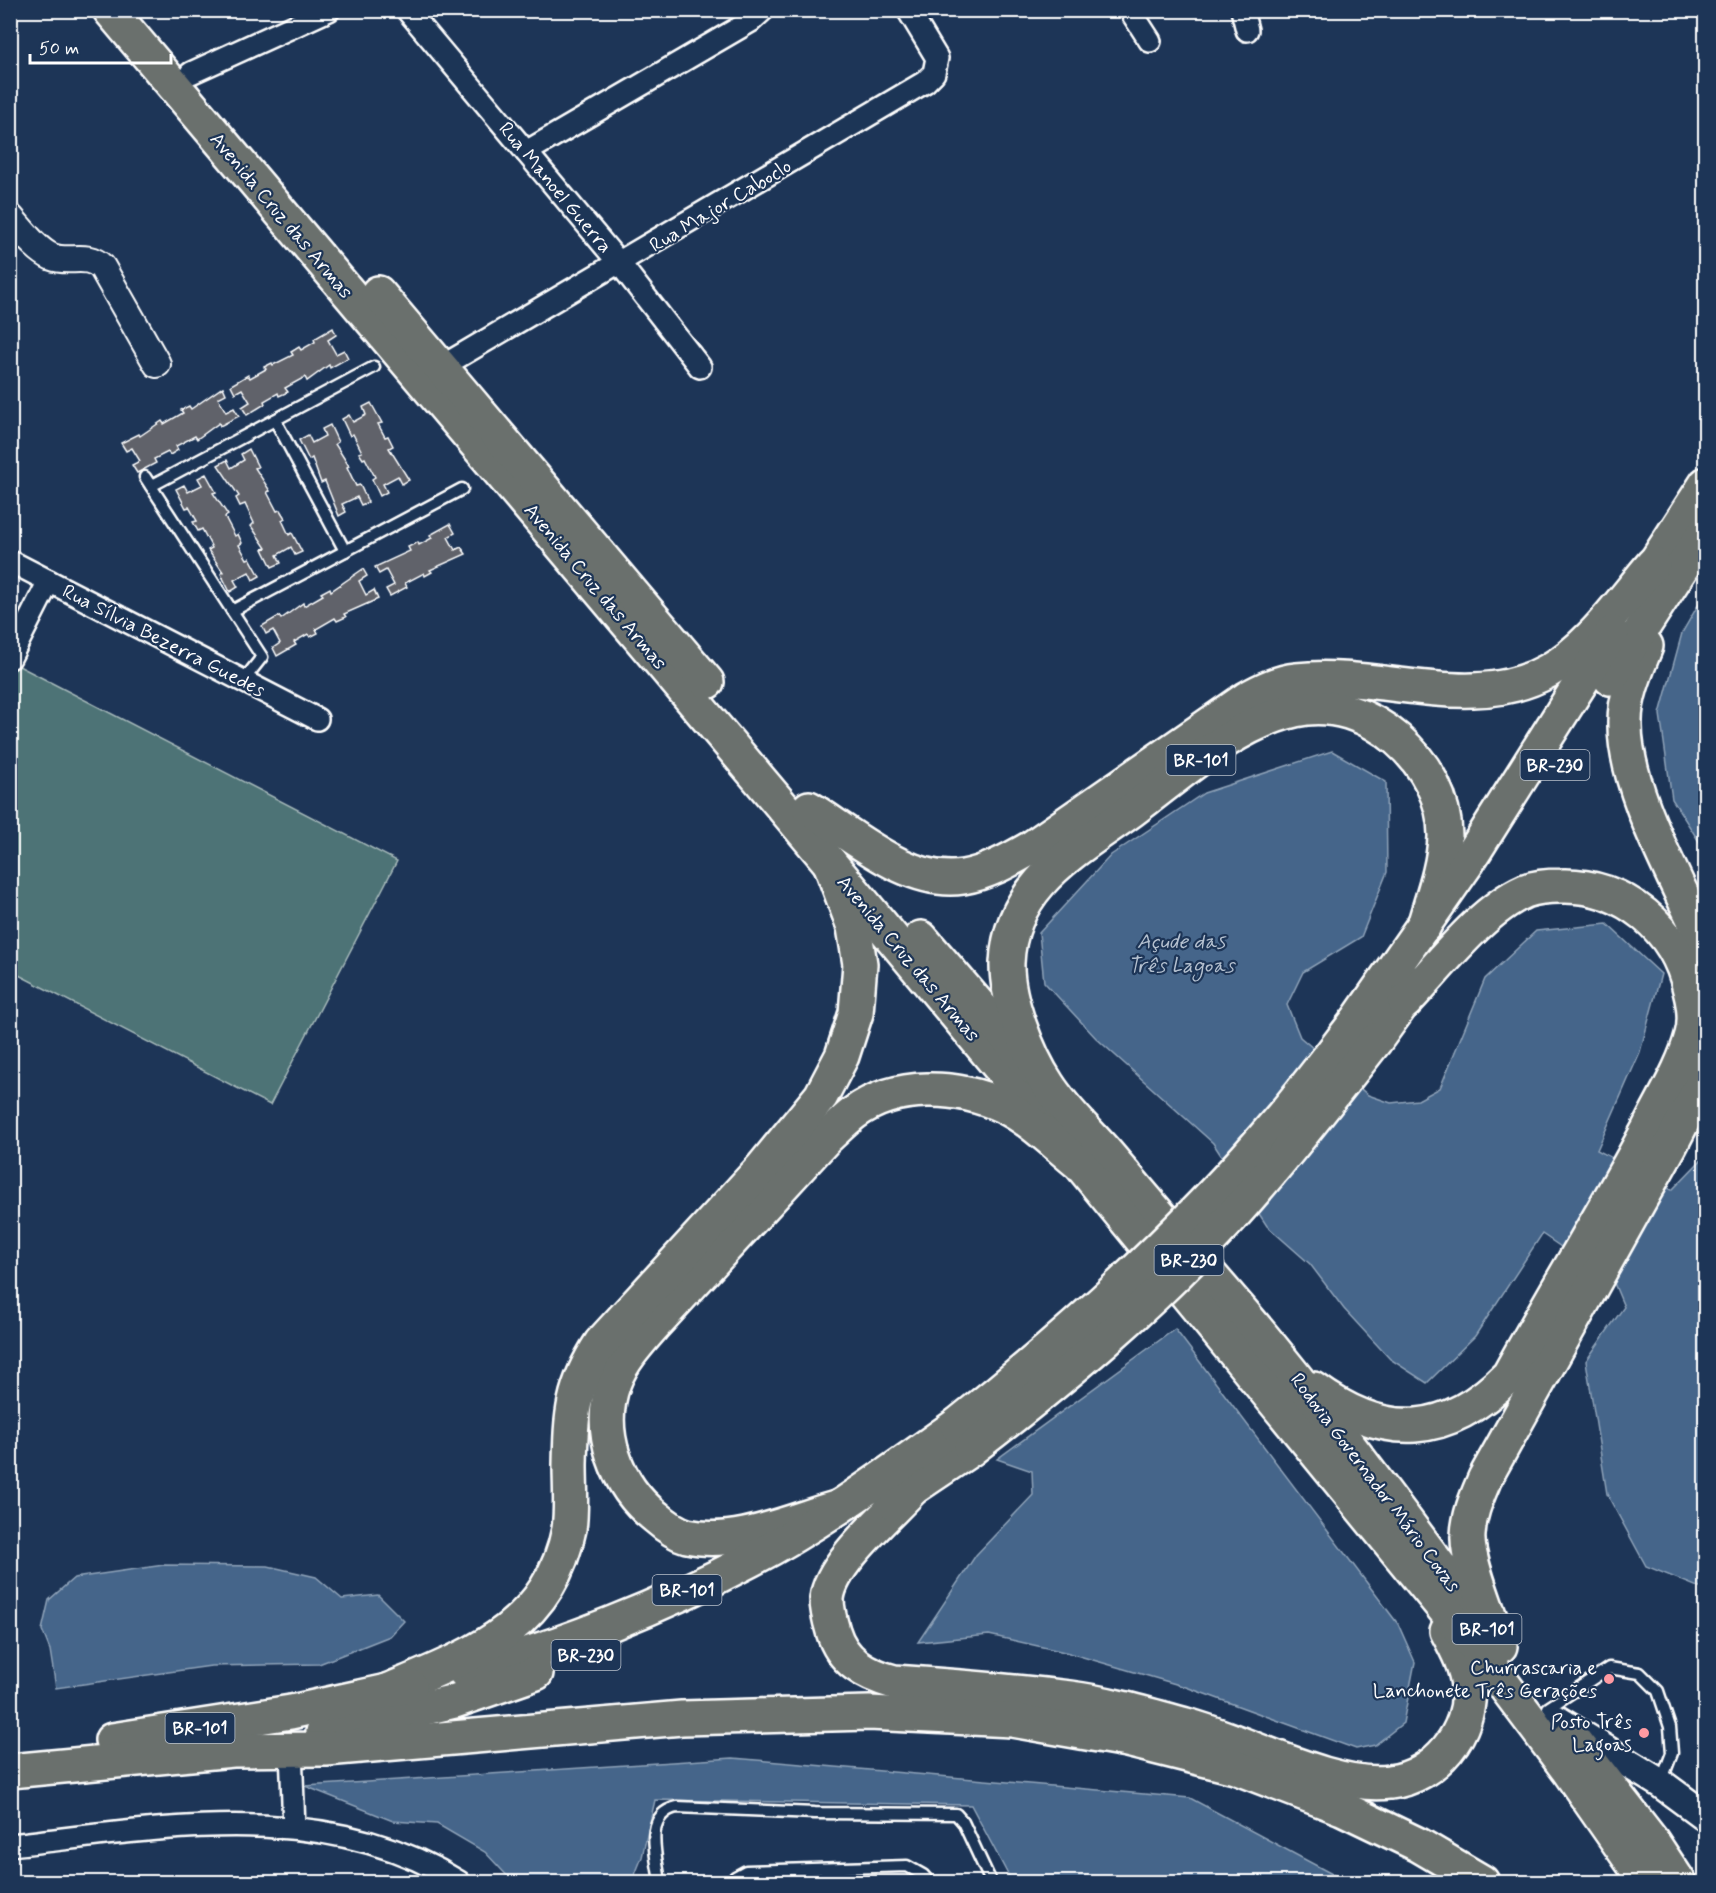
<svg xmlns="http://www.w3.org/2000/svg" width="1716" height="1893" viewBox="0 0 1716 1893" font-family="Mynerve,sans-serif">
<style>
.green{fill:#4d7376;stroke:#a6b9ba;stroke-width:1.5}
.water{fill:#45658a;stroke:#8fa3b9;stroke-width:1.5}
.building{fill:#60626a;stroke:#fff;stroke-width:1.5}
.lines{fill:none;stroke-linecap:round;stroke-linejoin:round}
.service-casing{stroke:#fff;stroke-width:15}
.minor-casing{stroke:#fff;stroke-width:26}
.tertiary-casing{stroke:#fff;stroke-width:30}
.secondary-casing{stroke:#fff;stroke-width:33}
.primary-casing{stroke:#fff;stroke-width:38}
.trunk-casing{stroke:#fff;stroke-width:38}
.service{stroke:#1d3557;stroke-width:10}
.minor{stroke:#1d3557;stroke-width:21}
.tertiary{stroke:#1d3557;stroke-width:26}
.secondary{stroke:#1d3557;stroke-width:28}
.primary{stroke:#6a706d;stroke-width:33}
.trunk{stroke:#6a706d;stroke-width:33}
.trunk-bridge-casing{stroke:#fff;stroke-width:38;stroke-linecap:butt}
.trunk-bridge{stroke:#6a706d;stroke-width:33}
.poi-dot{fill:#ff9aa2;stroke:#1d3557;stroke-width:2}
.labels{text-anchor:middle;stroke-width:4.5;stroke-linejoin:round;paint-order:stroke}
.shield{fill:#1d3557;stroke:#bbc2cd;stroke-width:1.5}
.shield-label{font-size:18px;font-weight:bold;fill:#fff}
.street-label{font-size:20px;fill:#fff;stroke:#1d3557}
.poi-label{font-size:20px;fill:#fff;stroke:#1d3557;text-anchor:end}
.water-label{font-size:21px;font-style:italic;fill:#b5c1d0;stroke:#1d3557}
</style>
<rect width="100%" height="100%" fill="#1d3557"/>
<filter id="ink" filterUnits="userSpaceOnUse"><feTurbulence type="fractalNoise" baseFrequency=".0167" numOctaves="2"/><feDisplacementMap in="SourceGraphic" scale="12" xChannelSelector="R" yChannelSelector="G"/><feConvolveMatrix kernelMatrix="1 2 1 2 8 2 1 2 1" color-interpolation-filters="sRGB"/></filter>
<g filter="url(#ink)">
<polygon class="green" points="17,665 397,861 270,1105 11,971 10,678"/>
<g class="water">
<polygon points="1705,593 1706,593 1705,851 1672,799 1660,714 1682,633"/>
<polygon points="1332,751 1386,782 1387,872 1361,937 1303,972 1287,1005 1300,1037 1368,1095 1391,1103 1418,1100 1440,1088 1485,979 1536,931 1607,924 1661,974 1640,1052 1597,1150 1672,1190 1701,1160 1705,1150 1705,1590 1646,1566 1607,1494 1586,1361 1624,1307 1614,1283 1542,1234 1475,1336 1427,1383 1390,1359 1344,1309 1310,1264 1267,1226 1213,1143 1096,1038 1044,982 1039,933 1111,855 1204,793"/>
<polygon points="1175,1329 1398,1624 1415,1662 1403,1723 1375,1745 1356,1749 1186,1687 1069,1653 989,1635 918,1642 976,1555 1033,1495 1032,1471 997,1459"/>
<polygon points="164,1565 268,1566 316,1577 342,1599 378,1595 404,1621 390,1636 319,1664 211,1666 56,1688 50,1650 42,1630 49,1600 74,1578"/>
<polygon points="733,1758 1190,1798 1347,1882 1012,1882 971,1805 655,1800 642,1857 632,1882 513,1882 485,1852 437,1824 393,1821 305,1786"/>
</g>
<g class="building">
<polygon points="333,328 336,335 328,340 336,354 344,350 348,358 330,368 329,365 307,381 305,377 285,388 288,392 279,396 278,393 264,401 265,404 247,415 242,407 250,402 242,389 235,393 231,385 248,375 250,378 266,369 264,367 272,363 273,365 293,355 291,352 299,347 301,350 315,342 314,339"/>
<polygon points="223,387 226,394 218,398 226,412 234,408 239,416 220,426 219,423 197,439 195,436 176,446 178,450 170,455 168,452 154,459 156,463 137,473 132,465 140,461 132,448 126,451 121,443 139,434 140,436 162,421 164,424 183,413 181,410 189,406 191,409"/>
<polygon points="371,403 382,423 378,424 385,437 388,436 393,446 389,448 409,480 402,484 398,476 383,484 387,492 380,496 372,479 375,477 365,458 363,459 359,453 362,452 353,434 350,436 342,419 349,415 353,422 366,415 363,407"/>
<polygon points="330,425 338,442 335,444 349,466 347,467 356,486 360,485 368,502 361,505 357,497 342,504 346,512 339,516 325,481 321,483 312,458 309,460 299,440 308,435 312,443 325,436 322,429"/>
<polygon points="249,449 258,467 255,468 270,491 267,492 277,511 280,510 285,518 282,520 289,535 292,533 302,552 295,555 291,547 277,555 281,563 272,567 263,549 266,548 251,526 254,523 245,504 240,506 236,498 239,496 218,465 227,460 231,468 244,460 241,454"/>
<polygon points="206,474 216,492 213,493 228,515 225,517 235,536 238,534 242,543 239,545 247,559 250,558 260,576 253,580 249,572 234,580 238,587 230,592 221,574 223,572 208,550 212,548 202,529 198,531 193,522 197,521 189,507 186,508 176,489 184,485 188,492 202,485 198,478"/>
<polygon points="450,524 455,533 448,537 455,550 461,547 466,554 430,570 432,572 425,576 424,573 405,583 407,587 390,596 386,589 394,585 386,570 379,574 375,567 410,551 408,547 418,542 419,545 432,538 430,535"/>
<polygon points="363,569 367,576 359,581 366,595 374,590 378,599 344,614 346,617 337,621 335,618 316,629 318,633 310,637 308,634 294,642 296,645 277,656 273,648 280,643 273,630 266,634 262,626 279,616 281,619 303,603 304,606 323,595 321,593 330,588 331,591"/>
</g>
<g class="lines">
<g class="service-casing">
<g id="service">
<polyline points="275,420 345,551"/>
<polyline points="145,477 262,657 243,681"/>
<polyline points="151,486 374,367"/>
<polyline points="232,611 462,489"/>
<polyline points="1548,1708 1609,1668 1640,1673 1658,1691 1670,1727 1672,1753 1661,1782"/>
<path d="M660,1882c-3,-25 -18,-67 17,-75l138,6 141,1 7,8 28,60"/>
<polyline points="738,1882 735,1877 746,1871 907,1866 923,1875 929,1882"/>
</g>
</g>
<g class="minor-casing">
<g id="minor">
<polyline points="407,10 620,264 700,367"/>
<polyline points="1130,10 1150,41"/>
<polyline points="1242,10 1247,30"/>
<polyline points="191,73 329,10"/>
<polyline points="526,152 751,21 763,10"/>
<polyline points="441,367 925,82 934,73 937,58 908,10"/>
<polyline points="10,561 317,719"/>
<polyline points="10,658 49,581"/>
<polyline points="291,1750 294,1828"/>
<path d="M10,1845c150,-16 314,-48 449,37"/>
</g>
</g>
<g class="tertiary-casing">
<path id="tertiary" d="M10,217c12,13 26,33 42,40 18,7 34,-5 50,10l55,97"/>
</g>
<g class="secondary-casing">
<polyline id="secondary" points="1557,1720 1660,1783 1706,1817"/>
</g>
<g class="primary-casing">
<g id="primary">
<polyline points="110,10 830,863 1056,1135"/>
<polyline points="378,293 707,682"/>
<polyline points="921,938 1034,1069"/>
</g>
</g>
<g class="trunk-casing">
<g id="trunk">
<polyline points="1642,583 1706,484"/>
<path d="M1646,646c-9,23 -21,50 -21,75 -2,68 54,162 81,225"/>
<polyline points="1610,678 1706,530"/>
<path d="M809,808c44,27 100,78 154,69 24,-4 47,-17 68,-29l215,-149c16,-9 32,-17 51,-19 82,-10 174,34 251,-9 43,-24 74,-71 105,-107"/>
<path d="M1424,926c8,-28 20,-59 21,-89 1,-74 -78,-144 -150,-127 -61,14 -113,63 -163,100 -56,41 -122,74 -125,153 -1,35 21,92 41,122 16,25 40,47 60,70 44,52 89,105 134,157 83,98 158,202 235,304"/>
<polyline points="1356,1022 1467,863 1612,633"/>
<polyline points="1376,1040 1417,983"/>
<path d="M1314,1389c71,52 133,49 195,-14 45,-82 95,-162 139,-245 15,-31 35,-61 44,-95 4,-14 2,-30 -2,-45 -13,-61 -66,-106 -129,-104 -12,0 -25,1 -36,5 -45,20 -86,76 -120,111"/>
<path d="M911,1490c-23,25 -81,74 -84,109 0,10 3,22 6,32 9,30 32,43 61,51 59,4 118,9 176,16 39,5 79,17 116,27 58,15 147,65 204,57 45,-5 83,-51 78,-96 -2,-20 -12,-38 -21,-55"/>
<polyline points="892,1502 971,1449"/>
<path d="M839,1507c-47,13 -103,40 -152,29 -11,-3 -23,-12 -31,-19 -40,-31 -60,-86 -42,-135 8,-21 24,-39 39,-56l174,-189c9,-8 18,-17 27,-24 42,-31 104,-28 149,-7 28,13 53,39 77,58l397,485 91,121 78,112"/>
<path d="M1500,1646c-8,-26 -34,-86 -32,-111 1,-21 9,-38 17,-57l185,-332 36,-70"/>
<path d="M465,1672c91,-23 202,-68 285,-112 73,-38 140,-88 207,-135"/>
<path d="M387,1691c83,-35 163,-63 182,-162 3,-20 1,-43 1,-64 1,-51 2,-78 31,-122l161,-175 59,-72 21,-40 14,-43 4,-49 -6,-37 -24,-64"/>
<polyline points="323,1732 455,1701 536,1673"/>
<polyline points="1571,1737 1652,1841 1679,1882"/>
<polyline points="112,1740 291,1712 410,1686"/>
<polyline points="10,1771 233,1750 326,1749 682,1718 869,1713 1012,1720 1127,1740 1235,1767 1342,1808 1419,1845 1482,1882"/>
</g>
</g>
<use href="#service" class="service"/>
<use href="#minor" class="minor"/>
<use href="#tertiary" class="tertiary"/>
<use href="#secondary" class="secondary"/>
<use href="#primary" class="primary"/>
<use href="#trunk" class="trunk"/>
<g class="trunk-bridge-casing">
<g id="trunk-bridge">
<path d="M957,1425c117,-93 230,-195 326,-310 25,-30 49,-62 73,-93"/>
<path d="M971,1449c90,-69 178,-142 255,-226 53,-58 101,-121 150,-183"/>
</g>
</g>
<use href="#trunk-bridge" class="trunk-bridge"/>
</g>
</g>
<g class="poi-dot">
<circle cx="1609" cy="1679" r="6"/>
<circle cx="1644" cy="1733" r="6"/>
</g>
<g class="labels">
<g class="shield">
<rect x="1166.5" y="745" width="69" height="30" rx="4.5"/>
<rect x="1520.5" y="750" width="69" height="30" rx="4.5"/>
<rect x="1154.5" y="1245" width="69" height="30" rx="4.5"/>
<rect x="652.5" y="1575" width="69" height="30" rx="4.5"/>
<rect x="1452.5" y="1614" width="69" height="30" rx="4.5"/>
<rect x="551.5" y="1640" width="69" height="30" rx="4.5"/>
<rect x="165.5" y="1713" width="69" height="30" rx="4.5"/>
</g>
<g class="shield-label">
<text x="1201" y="766">BR-101</text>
<text x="1555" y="771">BR-230</text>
<text x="1189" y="1266">BR-230</text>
<text x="687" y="1596">BR-101</text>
<text x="1487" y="1635">BR-101</text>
<text x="586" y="1661">BR-230</text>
<text x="200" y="1734">BR-101</text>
</g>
<g class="street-label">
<text transform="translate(556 187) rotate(50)" y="7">Rua Manoel Guerra</text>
<text transform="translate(720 205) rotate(-31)" y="7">Rua Major Caboclo</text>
<text transform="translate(282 215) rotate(50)" y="7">Avenida Cruz das Armas</text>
<text transform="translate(596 586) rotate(50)" y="7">Avenida Cruz das Armas</text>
<text transform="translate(164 640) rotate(27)" y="7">Rua Sílvia Bezerra Guedes</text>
<text transform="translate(909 958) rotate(50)" y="7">Avenida Cruz das Armas</text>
<text transform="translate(1376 1482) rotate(53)" y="7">Rodovia Governador Mário Covas</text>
</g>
<g class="poi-label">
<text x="1597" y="1674">Churrascaria e<tspan x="1597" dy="23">Lanchonete Três Gerações</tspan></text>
<text x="1632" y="1728">Posto Três<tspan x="1632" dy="23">Lagoas</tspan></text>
</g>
<g class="water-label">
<text x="1181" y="948">Açude das<tspan x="1181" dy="24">Três Lagoas</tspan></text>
</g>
</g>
<rect width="1716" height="1893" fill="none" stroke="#1d3557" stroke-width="36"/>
<rect x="18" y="18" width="1680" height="1857" fill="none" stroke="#fff" stroke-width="2" filter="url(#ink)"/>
<path d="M30 54v9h141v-9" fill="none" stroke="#ffffff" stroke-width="3"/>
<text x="39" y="54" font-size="18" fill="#ffffff" stroke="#1d3557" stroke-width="4.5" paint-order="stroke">50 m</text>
</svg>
